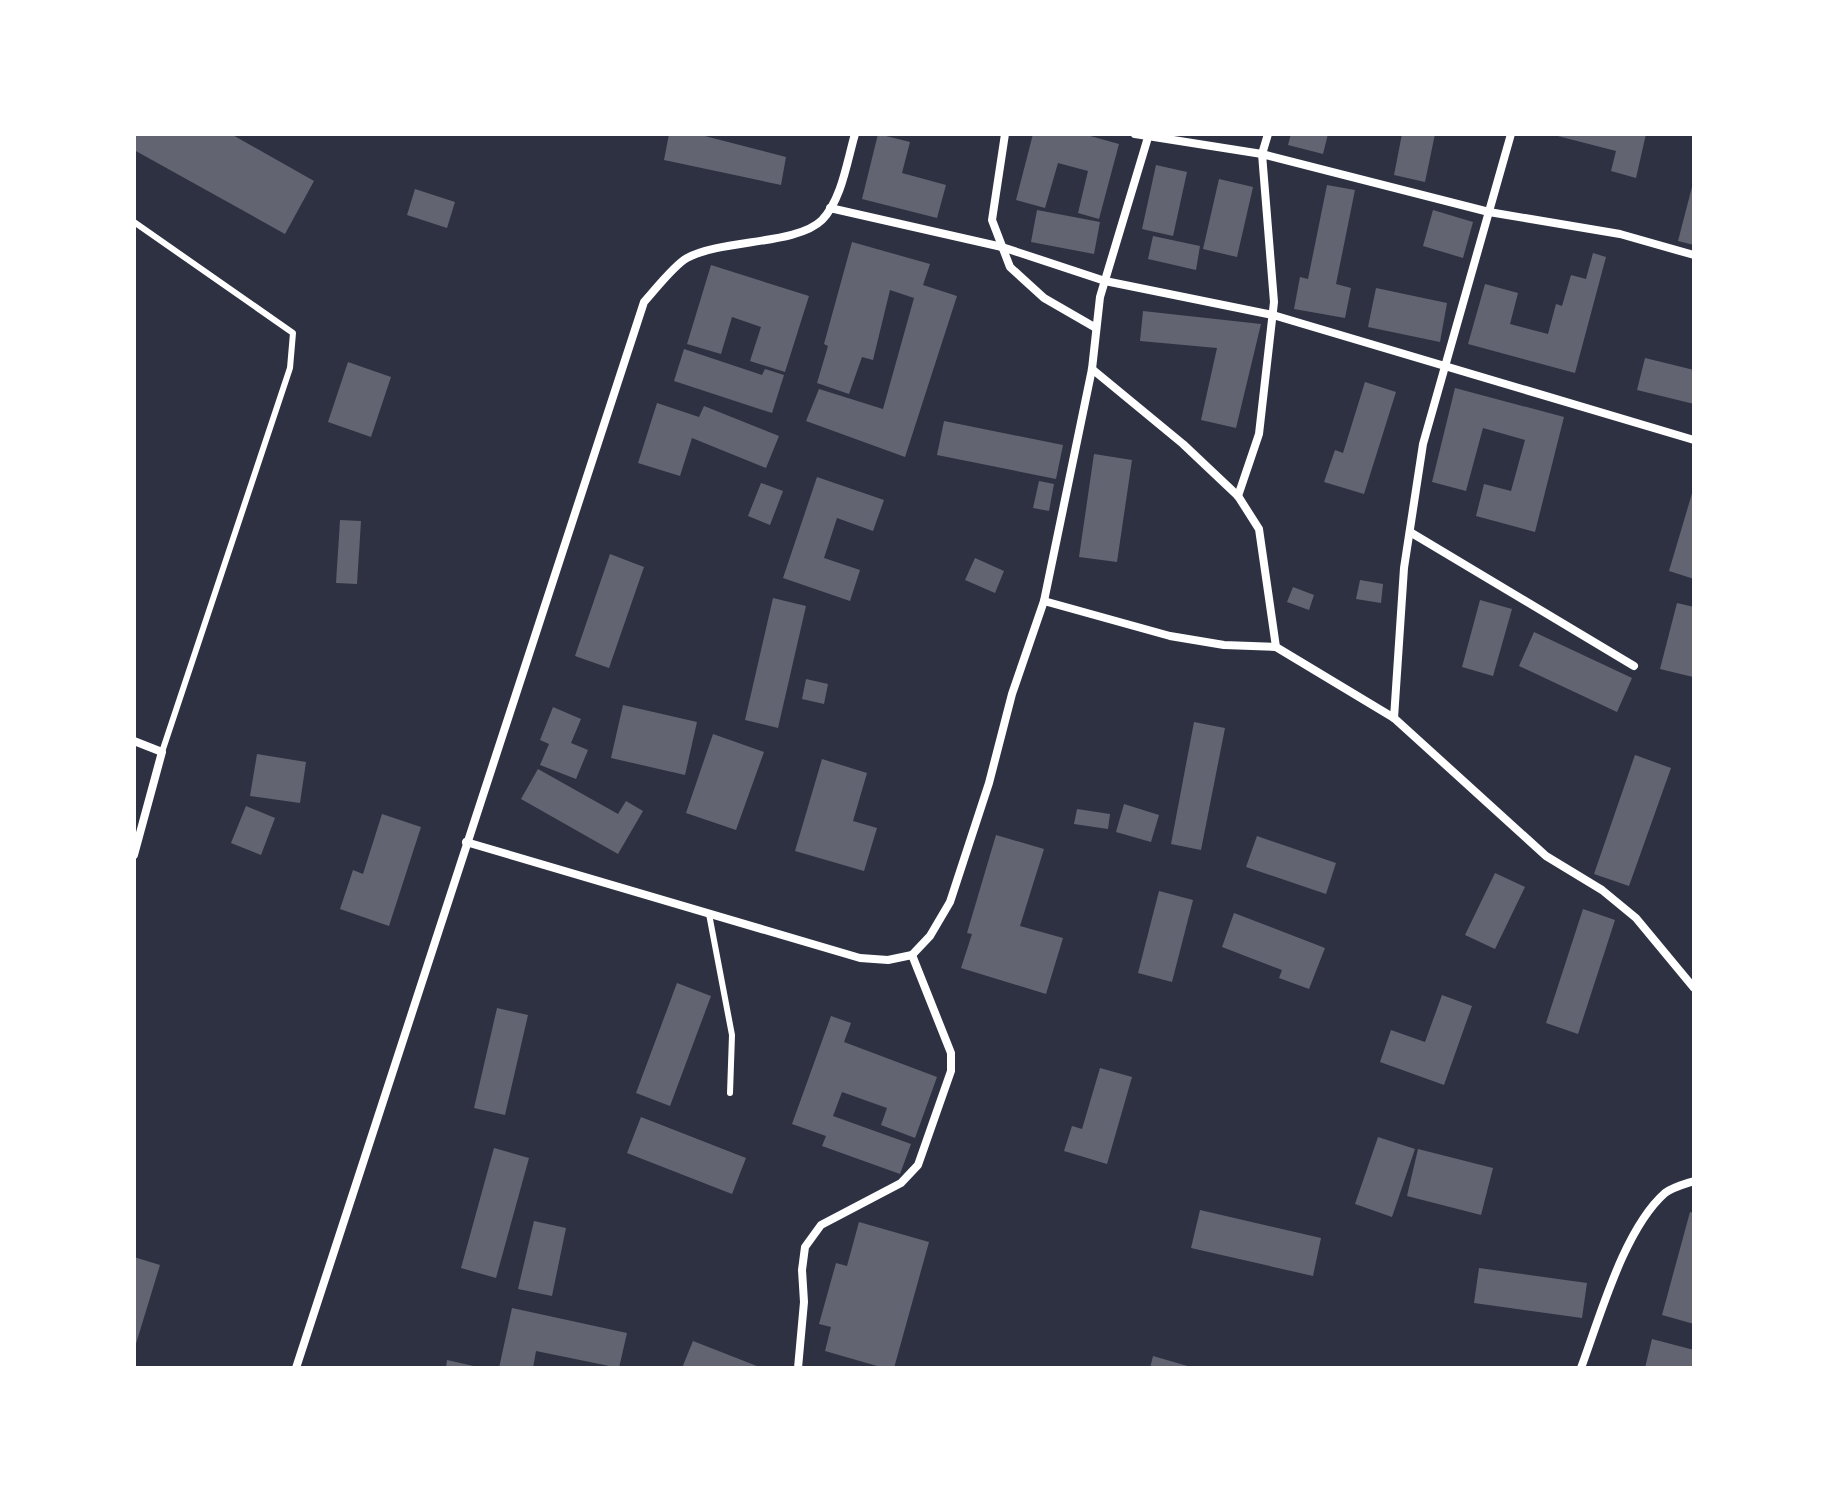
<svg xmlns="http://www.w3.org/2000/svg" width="1828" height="1502" viewBox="0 0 1828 1502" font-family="'Alegreya Sans',sans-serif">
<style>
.building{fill:#626471}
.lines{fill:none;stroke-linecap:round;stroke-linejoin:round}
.service{stroke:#fff;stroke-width:6}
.minor{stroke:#fff;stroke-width:8}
</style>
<rect width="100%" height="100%" fill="#2d3142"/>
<g class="building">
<polygon points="134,134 231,134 314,181 285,234 134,150"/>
<polygon points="669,134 697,134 786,157 781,185 664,160"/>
<polygon points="878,134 910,142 902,173 946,185 937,218 862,199"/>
<polygon points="1033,134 1083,134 1119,144 1099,219 1078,213 1088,171 1058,163 1045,208 1016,200"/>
<polygon points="1291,134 1328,134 1323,154 1288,145"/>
<polygon points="1402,134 1435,134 1425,182 1394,175"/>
<polygon points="1550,134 1646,134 1636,178 1611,171 1616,151"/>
<polygon points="1156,165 1187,172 1173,236 1142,229"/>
<polygon points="1219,179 1253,187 1237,257 1203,249"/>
<polygon points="1693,183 1694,183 1694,245 1678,241"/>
<polygon points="1327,185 1355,190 1336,284 1351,288 1345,318 1294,309 1300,277 1308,279"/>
<polygon points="415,189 455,202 447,228 407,215"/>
<polygon points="1037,210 1100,222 1094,254 1031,242"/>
<polygon points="1433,210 1473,222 1463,258 1423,246"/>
<polygon points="1153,236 1200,246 1196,270 1148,259"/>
<polygon points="852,242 930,264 923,285 957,296 905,457 806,421 819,389 883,409 914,298 890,290 873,360 862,357 849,394 817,383 828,346 824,344"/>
<polygon points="1593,253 1606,257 1575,373 1468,344 1485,284 1518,293 1510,324 1548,334 1556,304 1562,306 1571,275 1586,279"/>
<polygon points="711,265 809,296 785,372 750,361 761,327 732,317 721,354 687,344"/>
<polygon points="1376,288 1447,303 1440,342 1368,327"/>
<polygon points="1143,311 1261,324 1236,428 1201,420 1217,348 1140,341"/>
<polygon points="684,349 762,375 765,369 784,375 772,413 674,381"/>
<polygon points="1645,358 1694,370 1694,404 1637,390"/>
<polygon points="348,362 391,377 371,437 328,422"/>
<polygon points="1365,382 1396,392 1364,494 1324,482 1335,450 1343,453"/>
<polygon points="1455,388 1564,417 1535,532 1476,516 1484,484 1511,491 1525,440 1483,428 1466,491 1432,482"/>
<polygon points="657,403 699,417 704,406 779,436 766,468 692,438 680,476 638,463"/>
<polygon points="944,421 1063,445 1056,479 937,455"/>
<polygon points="1094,454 1132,460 1117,562 1079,557"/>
<polygon points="817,477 884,500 873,531 837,518 824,558 860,570 850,601 783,578"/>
<polygon points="1039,481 1054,484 1049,511 1033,508"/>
<polygon points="761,483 783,491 770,525 748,516"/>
<polygon points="1693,490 1694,490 1694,579 1669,571"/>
<polygon points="340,520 361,521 357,584 336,583"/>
<polygon points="610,554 644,567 609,668 575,656"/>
<polygon points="975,558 1004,571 995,593 965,580"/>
<polygon points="1360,580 1383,584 1381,603 1356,599"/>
<polygon points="1293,587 1314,595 1309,610 1287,602"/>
<polygon points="773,598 806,606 778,728 745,720"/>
<polygon points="1480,600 1512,609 1493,676 1462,667"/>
<polygon points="1677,603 1694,607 1693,677 1660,669"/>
<polygon points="1534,632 1632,678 1617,712 1519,666"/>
<polygon points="806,679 828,684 824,704 802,699"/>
<polygon points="623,705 697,722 685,775 611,758"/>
<polygon points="553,707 581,719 571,743 588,750 576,779 540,765 549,744 540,740"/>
<polygon points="1194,722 1225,728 1201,850 1171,844"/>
<polygon points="713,734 764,752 736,830 686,813"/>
<polygon points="257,754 306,762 300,803 250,796"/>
<polygon points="1635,755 1671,768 1629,886 1594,874"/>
<polygon points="822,759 867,773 853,821 877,828 864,871 795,851"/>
<polygon points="538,769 618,814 626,801 643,811 618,854 521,799"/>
<polygon points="1124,804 1159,815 1151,842 1116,832"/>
<polygon points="246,806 275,818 261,855 231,843"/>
<polygon points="1077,809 1110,814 1108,829 1074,824"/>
<polygon points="382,814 421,827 389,926 340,909 353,870 363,874"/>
<polygon points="996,835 1044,849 1020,926 1063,938 1046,994 961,968 972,934 967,933"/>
<polygon points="1257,836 1336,863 1326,894 1246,867"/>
<polygon points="1495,873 1525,887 1495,949 1465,935"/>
<polygon points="1159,891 1193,900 1172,982 1138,973"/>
<polygon points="1583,909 1615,920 1578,1034 1546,1023"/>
<polygon points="1234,913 1325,948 1309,989 1279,978 1282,970 1222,947"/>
<polygon points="677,983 711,996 670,1106 636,1093"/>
<polygon points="1442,995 1472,1006 1444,1085 1380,1062 1391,1030 1425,1042"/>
<polygon points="497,1008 528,1015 505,1115 474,1108"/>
<polygon points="831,1016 851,1023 844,1042 937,1077 915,1138 881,1125 887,1108 842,1092 833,1116 911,1144 900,1174 822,1146 826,1136 792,1124"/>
<polygon points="1100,1068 1132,1077 1107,1164 1064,1151 1072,1126 1082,1129"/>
<polygon points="641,1117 746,1158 732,1194 627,1153"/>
<polygon points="1378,1137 1415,1149 1392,1217 1355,1204"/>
<polygon points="494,1148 529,1158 496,1278 461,1268"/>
<polygon points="1418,1149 1493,1168 1481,1215 1407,1196"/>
<polygon points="1200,1210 1321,1238 1313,1276 1191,1248"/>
<polygon points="1690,1212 1694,1213 1694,1324 1662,1315"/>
<polygon points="534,1221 566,1228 552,1296 518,1289"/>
<polygon points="859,1222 929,1242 894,1368 884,1368 825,1351 831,1327 819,1324 836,1263 847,1266"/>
<polygon points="134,1257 160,1265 135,1347 134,1347"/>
<polygon points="1479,1268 1587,1283 1582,1318 1474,1303"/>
<polygon points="512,1308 627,1333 619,1368 536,1351 533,1368 499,1368"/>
<polygon points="1652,1339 1694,1350 1694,1368 1645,1368"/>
<polygon points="693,1341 762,1368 682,1368"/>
<polygon points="1153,1356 1191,1367 1191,1368 1150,1368"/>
<polygon points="447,1360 478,1367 478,1368 446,1368"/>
</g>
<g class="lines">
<g class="service">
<polyline points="134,222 293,333 290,368 162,752"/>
<polyline points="709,914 732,1035 730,1093"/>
</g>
<g class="minor">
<polyline points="1005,134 992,220 1010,267 1044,298 1096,328"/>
<polyline points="1135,134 1262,154 1268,134"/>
<polyline points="830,208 1002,247 1105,281 1273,315 1694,440"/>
<polyline points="1092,369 1183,444 1238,496 1259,529 1276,647"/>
<polyline points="1238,496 1259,434 1274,302 1262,154 1489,212 1620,234 1694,255"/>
<polyline points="1410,532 1634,666"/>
<polyline points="1044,601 1170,636 1224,645 1276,647 1394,718 1546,856 1602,890 1636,918 1694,988"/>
<polyline points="1394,718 1404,568 1423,444 1511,134"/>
<polyline points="134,741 162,752 134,855"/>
<polyline points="466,842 860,958 888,960 912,955 930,936 950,902 989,783 1012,694 1044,601 1092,369 1100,297 1149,134"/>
<path d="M296,1368l348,-1066c11,-12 30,-37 43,-44 35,-19 110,-13 135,-38 20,-21 25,-59 33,-86"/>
<polyline points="798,1368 804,1302 802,1270 805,1247 821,1225 901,1183 918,1165 951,1071 951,1053 912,955"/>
<path d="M1581,1368c19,-51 43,-139 84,-175 8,-6 20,-9 29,-12"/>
</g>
</g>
<rect width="1828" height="1502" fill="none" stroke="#ffffff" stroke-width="272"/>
</svg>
